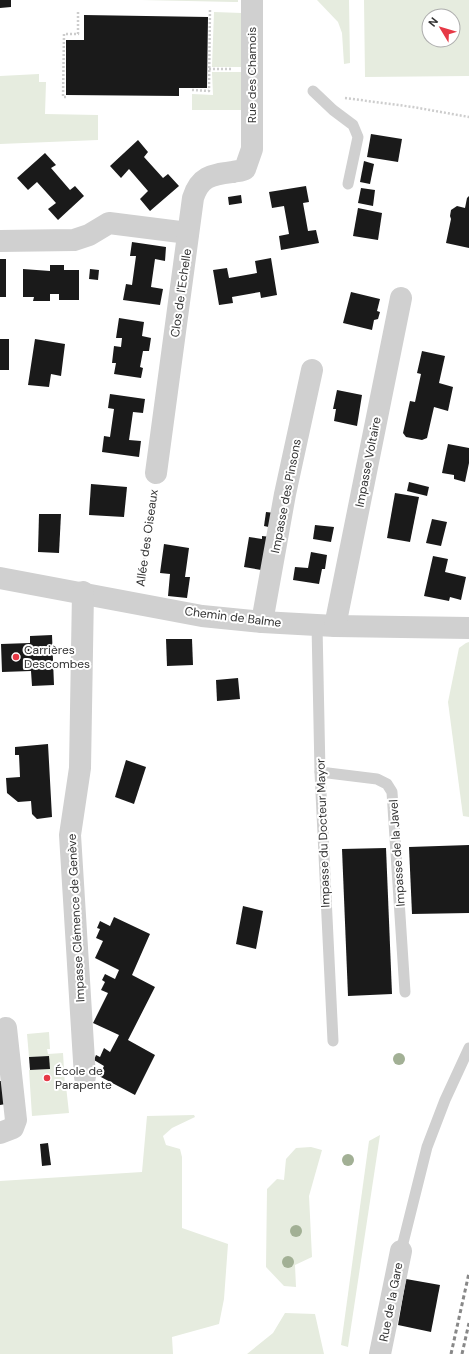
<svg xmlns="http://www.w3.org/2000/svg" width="469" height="1354" viewBox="0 0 469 1354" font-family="'DM Sans',sans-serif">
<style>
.green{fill:#e6ecdf;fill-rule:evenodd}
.building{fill:#1a1a1a}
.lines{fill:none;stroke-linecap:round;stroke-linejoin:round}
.path{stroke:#cdcdcd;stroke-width:2.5;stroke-dasharray:2 2;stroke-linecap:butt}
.lane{stroke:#d0d0d0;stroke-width:11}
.street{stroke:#d0d0d0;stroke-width:22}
.rail{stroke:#888;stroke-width:3;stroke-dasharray:4 3;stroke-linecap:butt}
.tree{fill:#a2b095}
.poi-dot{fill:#e63946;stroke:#fff;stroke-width:1.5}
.labels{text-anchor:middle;stroke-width:4;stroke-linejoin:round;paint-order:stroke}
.street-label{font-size:12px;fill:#333;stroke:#fff}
.poi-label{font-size:12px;fill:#333;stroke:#fff;text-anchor:start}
</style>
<rect width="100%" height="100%" fill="#fff"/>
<g class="green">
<polygon points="141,0 238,0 238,2 234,2"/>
<polygon points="317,0 349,0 350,63 344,64 342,33 338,22"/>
<path d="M364,0h105v76l-104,1zM429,16h24v24h-24z"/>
<polygon points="214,12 242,13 242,67 212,67"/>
<polygon points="212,72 242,72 242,110 192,110 192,94 213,95"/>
<polygon points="39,74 39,82 46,82 45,114 98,115 98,140 0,144 0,76"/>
<polygon points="469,642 469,817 463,816 448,702 459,648 466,643"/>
<polygon points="49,1032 50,1049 47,1049 48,1054 63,1053 65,1086 66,1086 69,1113 32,1116 29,1070 49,1069 49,1056 29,1057 27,1034"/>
<polygon points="194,1115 195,1117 172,1128 163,1136 166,1145 180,1149 182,1157 182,1228 228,1244 224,1299 219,1324 172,1337 173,1354 0,1354 0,1181 142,1172 147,1116"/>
<polygon points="380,1135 348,1347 341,1345 369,1141"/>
<polygon points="311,1147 322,1150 309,1196 312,1257 295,1265 296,1287 284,1286 266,1267 267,1189 277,1179 284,1180 286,1159 296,1148"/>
<polygon points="285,1313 315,1314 324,1354 247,1354 273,1333"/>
</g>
<g class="building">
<polygon points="0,0 11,0 11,7 0,8"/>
<polygon points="84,15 208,17 207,88 179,88 179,96 66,95 66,40 84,40"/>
<polygon points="371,134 402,139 398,162 367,157"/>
<polygon points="138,140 148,152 144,157 163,178 168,174 179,186 150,211 140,199 148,191 129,169 121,178 110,166"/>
<polygon points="45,153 56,165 51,168 70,190 75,186 84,196 58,220 48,209 56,203 37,182 28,190 17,178"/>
<polygon points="364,161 374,164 370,184 360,182"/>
<polygon points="306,186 309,202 303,203 308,231 316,230 319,243 281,250 279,236 289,234 284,206 272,208 269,192"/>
<polygon points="361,188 375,190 373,206 358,203"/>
<polygon points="241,195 242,203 229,205 228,197"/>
<polygon points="469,196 469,248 446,243 451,219 450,216 451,210 457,206 465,208 467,198"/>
<polygon points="358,208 382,213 378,240 353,236"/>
<polygon points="132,242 166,247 165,261 155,259 151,287 163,289 160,305 123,300 126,284 132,285 136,256 130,256"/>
<polygon points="271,258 277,295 261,298 260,292 232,297 233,303 219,305 213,270 227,268 229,278 257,273 255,261"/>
<rect x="0" y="259" width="6" height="38"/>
<polygon points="50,265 64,265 64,270 79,270 79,300 59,300 59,294 50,294 50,301 33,301 34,297 23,297 23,269 50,271"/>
<polygon points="90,269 99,270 98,280 89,279"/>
<polygon points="351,292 380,299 377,311 380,312 378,319 374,320 372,330 343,323"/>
<polygon points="119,318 144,322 142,336 151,338 149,351 143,351 140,367 143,368 141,378 114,374 116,363 112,363 114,346 121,347 122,338 116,338"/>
<rect x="0" y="339" width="9" height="31"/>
<polygon points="35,339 65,344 61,376 51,374 49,387 28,385"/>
<polygon points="422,351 445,356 439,383 453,387 448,411 434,407 427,438 422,440 406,437 403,433 410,401 415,402 421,374 417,373"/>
<polygon points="337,390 362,395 357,426 334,421 336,409 333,409"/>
<polygon points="110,394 145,399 143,413 133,412 129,440 141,441 139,457 102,452 104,436 110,437 114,409 108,408"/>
<polygon points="448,444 469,448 469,463 465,482 454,479 454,475 442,473"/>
<polygon points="409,482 429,487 427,496 407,491"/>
<polygon points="91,484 127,487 124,517 89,515"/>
<polygon points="395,493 419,497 410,542 387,538"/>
<polygon points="266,512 275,513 273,528 264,526"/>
<polygon points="39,514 61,514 59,553 38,552"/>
<polygon points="432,519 447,522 441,546 426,543"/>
<polygon points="315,525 334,527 331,542 313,539"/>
<polygon points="262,536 271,537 261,570 244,567 249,537 262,539"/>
<polygon points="164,544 189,548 185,577 190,577 187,598 168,596 170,574 160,573"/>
<polygon points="311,552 327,555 325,569 322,569 319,584 293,580 295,567 308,568"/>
<polygon points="433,556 448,559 445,572 466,577 461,600 450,597 449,601 424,596"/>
<polygon points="52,635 54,685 32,686 31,671 2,672 1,644 30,643 30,636"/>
<polygon points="166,639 192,639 193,665 167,666"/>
<polygon points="238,678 240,699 217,701 216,680"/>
<polygon points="48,744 52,817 37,819 32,814 31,801 18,802 7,793 6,778 20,777 19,755 15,755 15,747"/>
<polygon points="126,760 146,767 134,804 115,797"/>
<polygon points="469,845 469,913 412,914 409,847"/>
<polygon points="386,848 392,994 348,996 342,849"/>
<polygon points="243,906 263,911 256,949 236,944"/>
<polygon points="114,917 150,934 132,975 155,987 128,1040 155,1055 135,1095 99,1076 104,1066 94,1060 96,1055 100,1057 104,1048 110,1052 119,1035 93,1023 108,993 101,990 105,982 102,980 105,974 115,979 119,970 95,958 103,941 96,938 100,929 97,928 100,921 110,926"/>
<polygon points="49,1056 50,1069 30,1070 29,1057"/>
<polygon points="0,1081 3,1081 6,1104 0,1105"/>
<polygon points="48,1143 51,1165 42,1166 40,1144"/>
<polygon points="406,1279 440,1285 431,1332 398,1325"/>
</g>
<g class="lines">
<g class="path">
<polyline points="209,69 231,69"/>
<polyline points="192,90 209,91 210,8"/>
<polyline points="66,97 63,97 64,34 78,34 78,10"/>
<polyline points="345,98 413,107 469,117"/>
<polyline points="141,583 154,493"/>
</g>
<g class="lane">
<polyline points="313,91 333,110 353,125 358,137 348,184"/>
<polyline points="317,625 320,772 333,1041"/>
<polyline points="320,772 377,779 387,784 392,792 405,992"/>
<polyline points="401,1251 427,1147 445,1100 469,1048"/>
</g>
<g class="street">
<polyline points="0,241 74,240 89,235 109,223 188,233"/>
<path d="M156,473l37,-275c7,-22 18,-23 40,-26 4,-1 9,-1 12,-3l7,-20v-149"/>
<polyline points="0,578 202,616 262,622 335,626 469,628"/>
<polyline points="83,592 80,768 70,835 85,1077"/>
<polyline points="262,622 285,494 312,370"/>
<polyline points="335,626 401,298"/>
<polyline points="0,1133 13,1128 16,1120 6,1028"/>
<polyline points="380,1354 401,1251"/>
</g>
<g class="rail">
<polyline points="451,1354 469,1273"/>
<polyline points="462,1354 469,1323"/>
</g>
</g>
<g class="tree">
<circle cx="399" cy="1059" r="6"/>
<circle cx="348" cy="1160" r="6"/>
<circle cx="296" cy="1231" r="6"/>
<circle cx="288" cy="1262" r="6"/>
</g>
<g class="poi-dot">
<circle cx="16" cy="657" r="4"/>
<circle cx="47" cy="1078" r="4"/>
</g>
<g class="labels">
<g class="street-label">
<text transform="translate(252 75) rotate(-90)" y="4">Rue des Chamois</text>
<text transform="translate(181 293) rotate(-82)" y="4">Clos de l'Echelle</text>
<text transform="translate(368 462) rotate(-79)" y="4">Impasse Voltaire</text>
<text transform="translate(286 496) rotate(-79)" y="4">Impasse des Pinsons</text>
<text transform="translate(147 538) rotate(-82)" y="4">Allée des Oiseaux</text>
<text transform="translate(233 617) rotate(7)" y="4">Chemin de Balme</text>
<text transform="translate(323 833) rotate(-92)" y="4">Impasse du Docteur Mayor</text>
<text transform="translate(397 853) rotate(-94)" y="4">Impasse de la Javel</text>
<text transform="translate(76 918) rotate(-93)" y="4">Impasse Clémence de Genève</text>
<text transform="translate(391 1302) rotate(-79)" y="4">Rue de la Gare</text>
</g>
<g class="poi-label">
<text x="24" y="654">Carrières<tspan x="24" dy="14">Descombes</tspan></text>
<text x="55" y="1075">École de<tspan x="55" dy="14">Parapente</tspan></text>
</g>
</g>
<g transform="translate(441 28) rotate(308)"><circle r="19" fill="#ffffff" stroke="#adadad"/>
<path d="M0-3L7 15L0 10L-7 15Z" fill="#e63946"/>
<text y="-6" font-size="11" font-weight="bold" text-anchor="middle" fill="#333333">N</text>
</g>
</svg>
